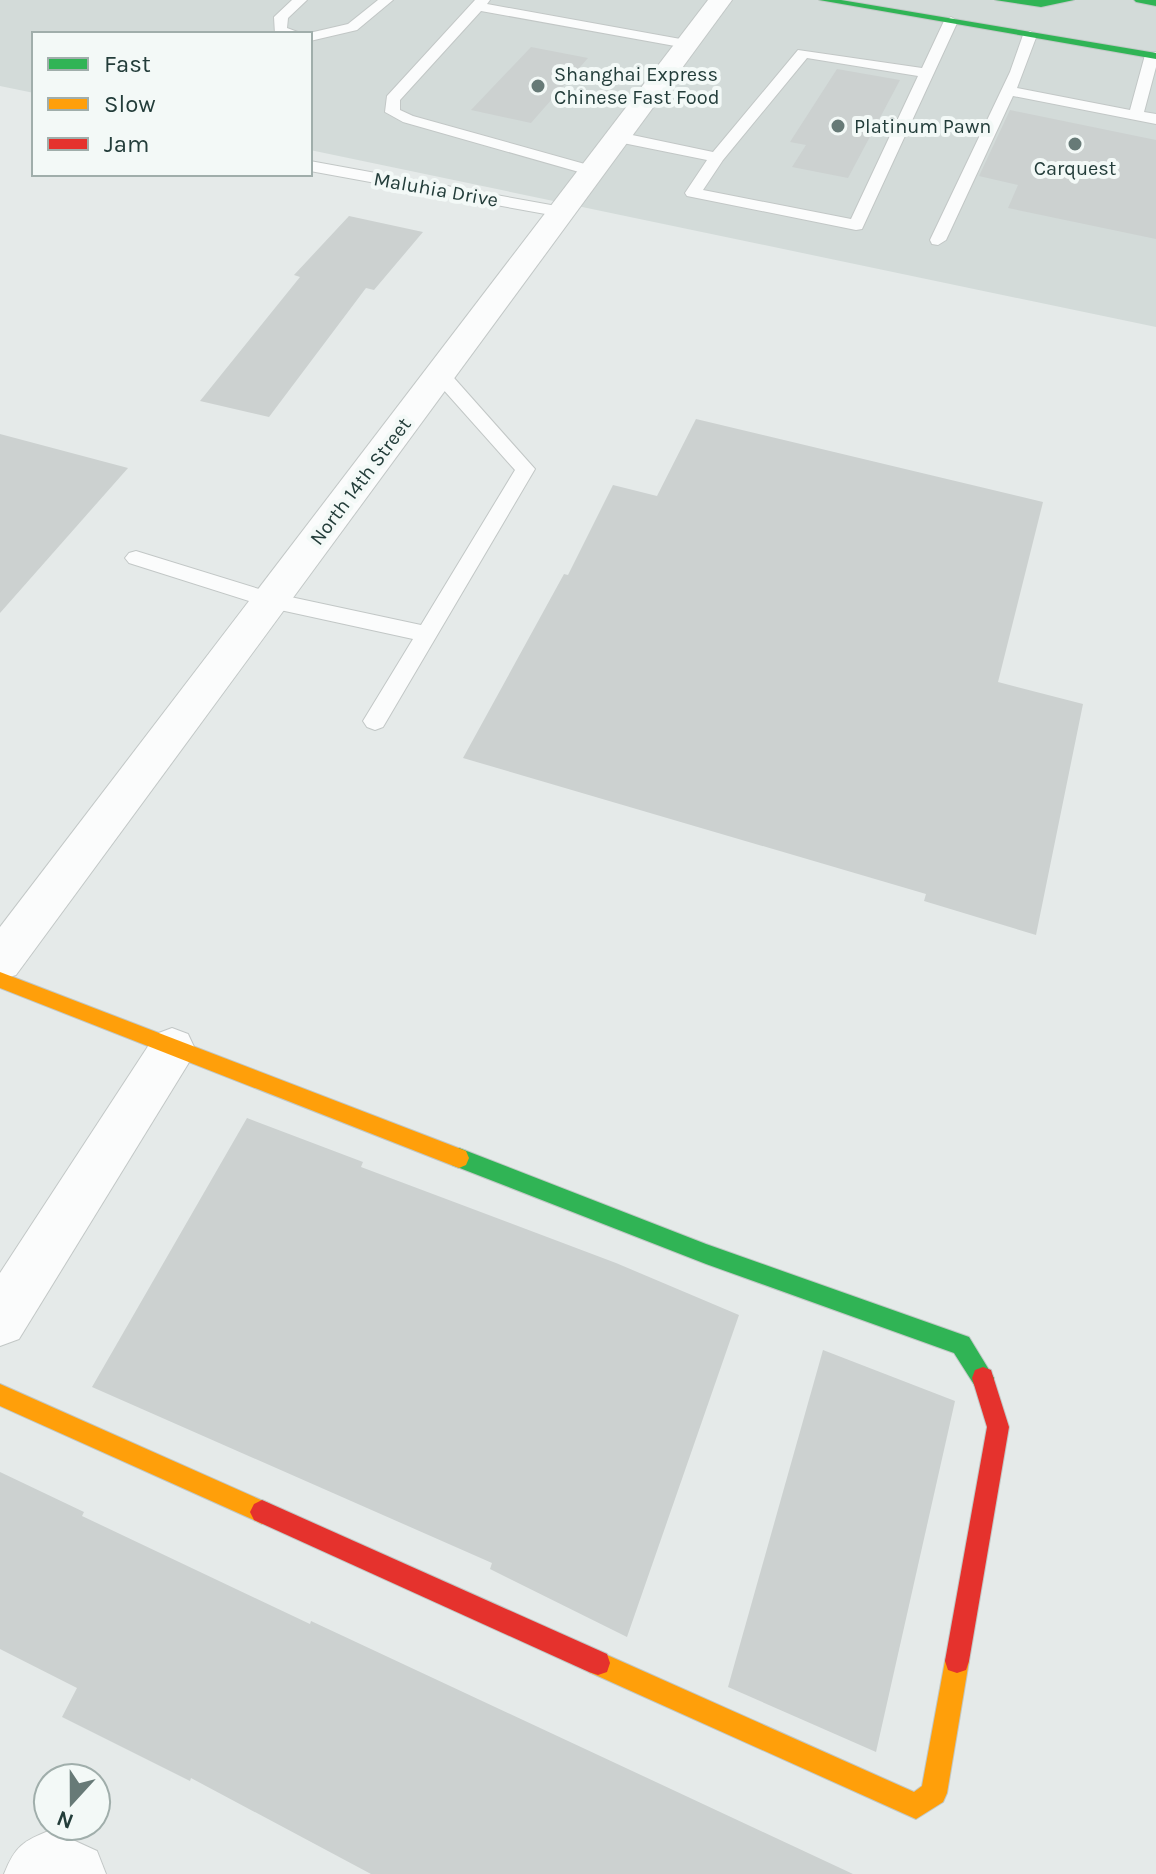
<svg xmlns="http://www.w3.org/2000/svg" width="1156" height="1874" viewBox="0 0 1156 1874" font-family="Karla,sans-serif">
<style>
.built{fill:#d3dbd9}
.building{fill:#ccd1d0}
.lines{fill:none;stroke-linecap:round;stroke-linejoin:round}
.lane-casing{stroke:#c2c7c6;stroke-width:2}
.street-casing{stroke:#c2c7c6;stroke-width:2}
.fast-casing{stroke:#c1c8c6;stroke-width:2}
.slow-casing{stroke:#c1c8c6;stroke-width:2}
.jam-casing{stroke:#c1c8c6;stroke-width:2}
.lane{fill:#fbfcfc;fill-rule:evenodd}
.street{fill:#fbfcfc;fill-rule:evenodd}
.fast{fill:#30b455;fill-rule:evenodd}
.slow{fill:#ff9f0a;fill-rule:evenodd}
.jam{fill:#e5322d;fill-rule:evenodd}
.poi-dot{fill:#677a77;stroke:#f3f9f7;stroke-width:3}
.labels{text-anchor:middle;stroke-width:8;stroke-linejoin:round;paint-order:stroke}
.far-poi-label{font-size:20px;fill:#233d3a;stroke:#f3f9f7;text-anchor:start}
.far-street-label{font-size:20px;fill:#233d3a;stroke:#f3f9f7}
</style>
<rect width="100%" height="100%" fill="#e5eae9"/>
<polygon class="built" points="0,0 1156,0 1156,327 310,150 310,34 34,34 34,93 0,86"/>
<g class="building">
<polygon points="531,47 588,58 531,123 471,110"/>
<polygon points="837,69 900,80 848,178 792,167 806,145 790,142"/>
<polygon points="1010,110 1156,140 1156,239 1008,208 1018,185 979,176"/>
<polygon points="349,216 423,232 374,290 366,288 269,417 200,401 300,277 294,275"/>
<polygon points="696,419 1043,502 998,682 1083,704 1036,935 924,901 926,894 463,758 564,574 568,575 613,485 657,496"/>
<polygon points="0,434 128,468 0,613"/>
<polygon points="247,1118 363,1162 361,1167 616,1263 739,1315 627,1637 490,1569 492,1563 92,1387"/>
<polygon points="823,1350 955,1401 876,1752 728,1687"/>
<polygon points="0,1472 84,1512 82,1516 310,1624 311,1621 853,1874 371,1874 191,1778 190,1781 62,1717 77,1688 0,1649"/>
</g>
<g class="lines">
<g class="lane-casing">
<g id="lane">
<polygon points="292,0 307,0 288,18 287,28 303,34 275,34 274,17"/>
<polygon points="378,0 393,0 357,30 310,41 310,34 305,34 348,24"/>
<polygon points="475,0 490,0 487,4 686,40 693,44 686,48 481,11 400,100 400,110 413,116 599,168 599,174 593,176 403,122 385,112 387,96"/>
<path d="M951,17l7,4 -96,208 -6,1 -169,-34 -2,-3 22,-33 -89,-18 -8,-5 8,-5 95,20 85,-102 124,18 22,-47zM807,58l111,18 -67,143 -148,-29 20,-30z"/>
<polygon points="1030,31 1037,35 1017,88 1130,110 1145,55 1156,52 1156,67 1144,112 1156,114 1156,124 1013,96 946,240 938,245 932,244 930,240 1010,72 1023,35"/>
<polygon points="310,161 562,207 570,212 562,217 310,171"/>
<polygon points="440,368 447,370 535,469 383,727 375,730 367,727 363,721 413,639 271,608 129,563 125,558 129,553 136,551 272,593 421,625 515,470 433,378 431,374"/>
</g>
</g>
<g class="street-casing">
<g id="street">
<polygon points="708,0 732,0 16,975 0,980 0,927"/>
<polygon points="172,1028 188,1034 195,1049 188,1064 19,1339 0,1346 0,1273 156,1034"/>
<path d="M51,1830l46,21 9,23h-102c11,-28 19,-33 47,-44z"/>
</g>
</g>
<g class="fast-casing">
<g id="fast">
<polygon points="819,0 841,0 1156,53 1156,59"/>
<polygon points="995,0 1074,0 1041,7"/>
<polygon points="1134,0 1156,0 1156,6 1136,2"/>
<polygon points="459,1148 706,1244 969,1337 994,1378 991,1386 983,1389 975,1386 954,1353 706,1264 452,1165 449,1158 452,1151"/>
</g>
</g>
<g class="slow-casing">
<g id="slow">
<polygon points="0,972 466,1151 469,1158 466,1165 459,1168 0,988"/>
<polygon points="0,1384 270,1504 274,1512 270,1520 262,1524 254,1520 0,1406"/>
<polygon points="957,1649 966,1652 969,1661 947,1793 943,1802 916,1819 589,1672 586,1663 589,1654 598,1651 914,1792 922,1786 945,1661 948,1652"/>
</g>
</g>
<g class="jam-casing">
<g id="jam">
<polygon points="983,1367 991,1370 1009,1427 969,1661 966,1670 957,1673 948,1670 945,1661 987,1427 972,1378 975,1370"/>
<polygon points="262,1500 607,1654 610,1663 607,1672 598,1675 589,1672 254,1520 250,1512 254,1504"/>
</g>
</g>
<use href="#lane" class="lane"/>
<use href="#street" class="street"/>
<use href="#fast" class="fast"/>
<use href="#slow" class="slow"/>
<use href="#jam" class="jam"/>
</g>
<g class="poi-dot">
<circle cx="538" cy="86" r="8"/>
<circle cx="838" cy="126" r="8"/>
<circle cx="1075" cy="144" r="8"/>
</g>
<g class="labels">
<g class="far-poi-label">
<text x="554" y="81">Shanghai Express<tspan x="554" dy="23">Chinese Fast Food</tspan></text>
<text x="854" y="133">Platinum Pawn</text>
<text x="1075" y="175" text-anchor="middle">Carquest</text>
</g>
<g class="far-street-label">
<text transform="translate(436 189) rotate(10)" y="7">Maluhia Drive</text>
<text transform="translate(360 481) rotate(-53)" y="7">North 14th Street</text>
</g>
</g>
<rect x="32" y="32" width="280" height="144" fill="#f3f9f7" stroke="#a0aeab" stroke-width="2"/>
<rect x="48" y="58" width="40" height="12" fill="#30b455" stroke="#a0aeab" stroke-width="2"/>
<text x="104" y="72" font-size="24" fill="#233d3a">Fast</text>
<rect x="48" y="98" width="40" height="12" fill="#ff9f0a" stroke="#a0aeab" stroke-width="2"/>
<text x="104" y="112" font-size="24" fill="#233d3a">Slow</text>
<rect x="48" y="138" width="40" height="12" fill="#e5322d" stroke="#a0aeab" stroke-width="2"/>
<text x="104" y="152" font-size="24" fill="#233d3a">Jam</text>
<g transform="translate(72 1802) rotate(201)"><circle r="38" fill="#f3f9f7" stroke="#a0aeab" stroke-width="2"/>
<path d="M0-6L14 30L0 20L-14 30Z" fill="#677a77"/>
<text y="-12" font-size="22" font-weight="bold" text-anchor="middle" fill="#233d3a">N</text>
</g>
</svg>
